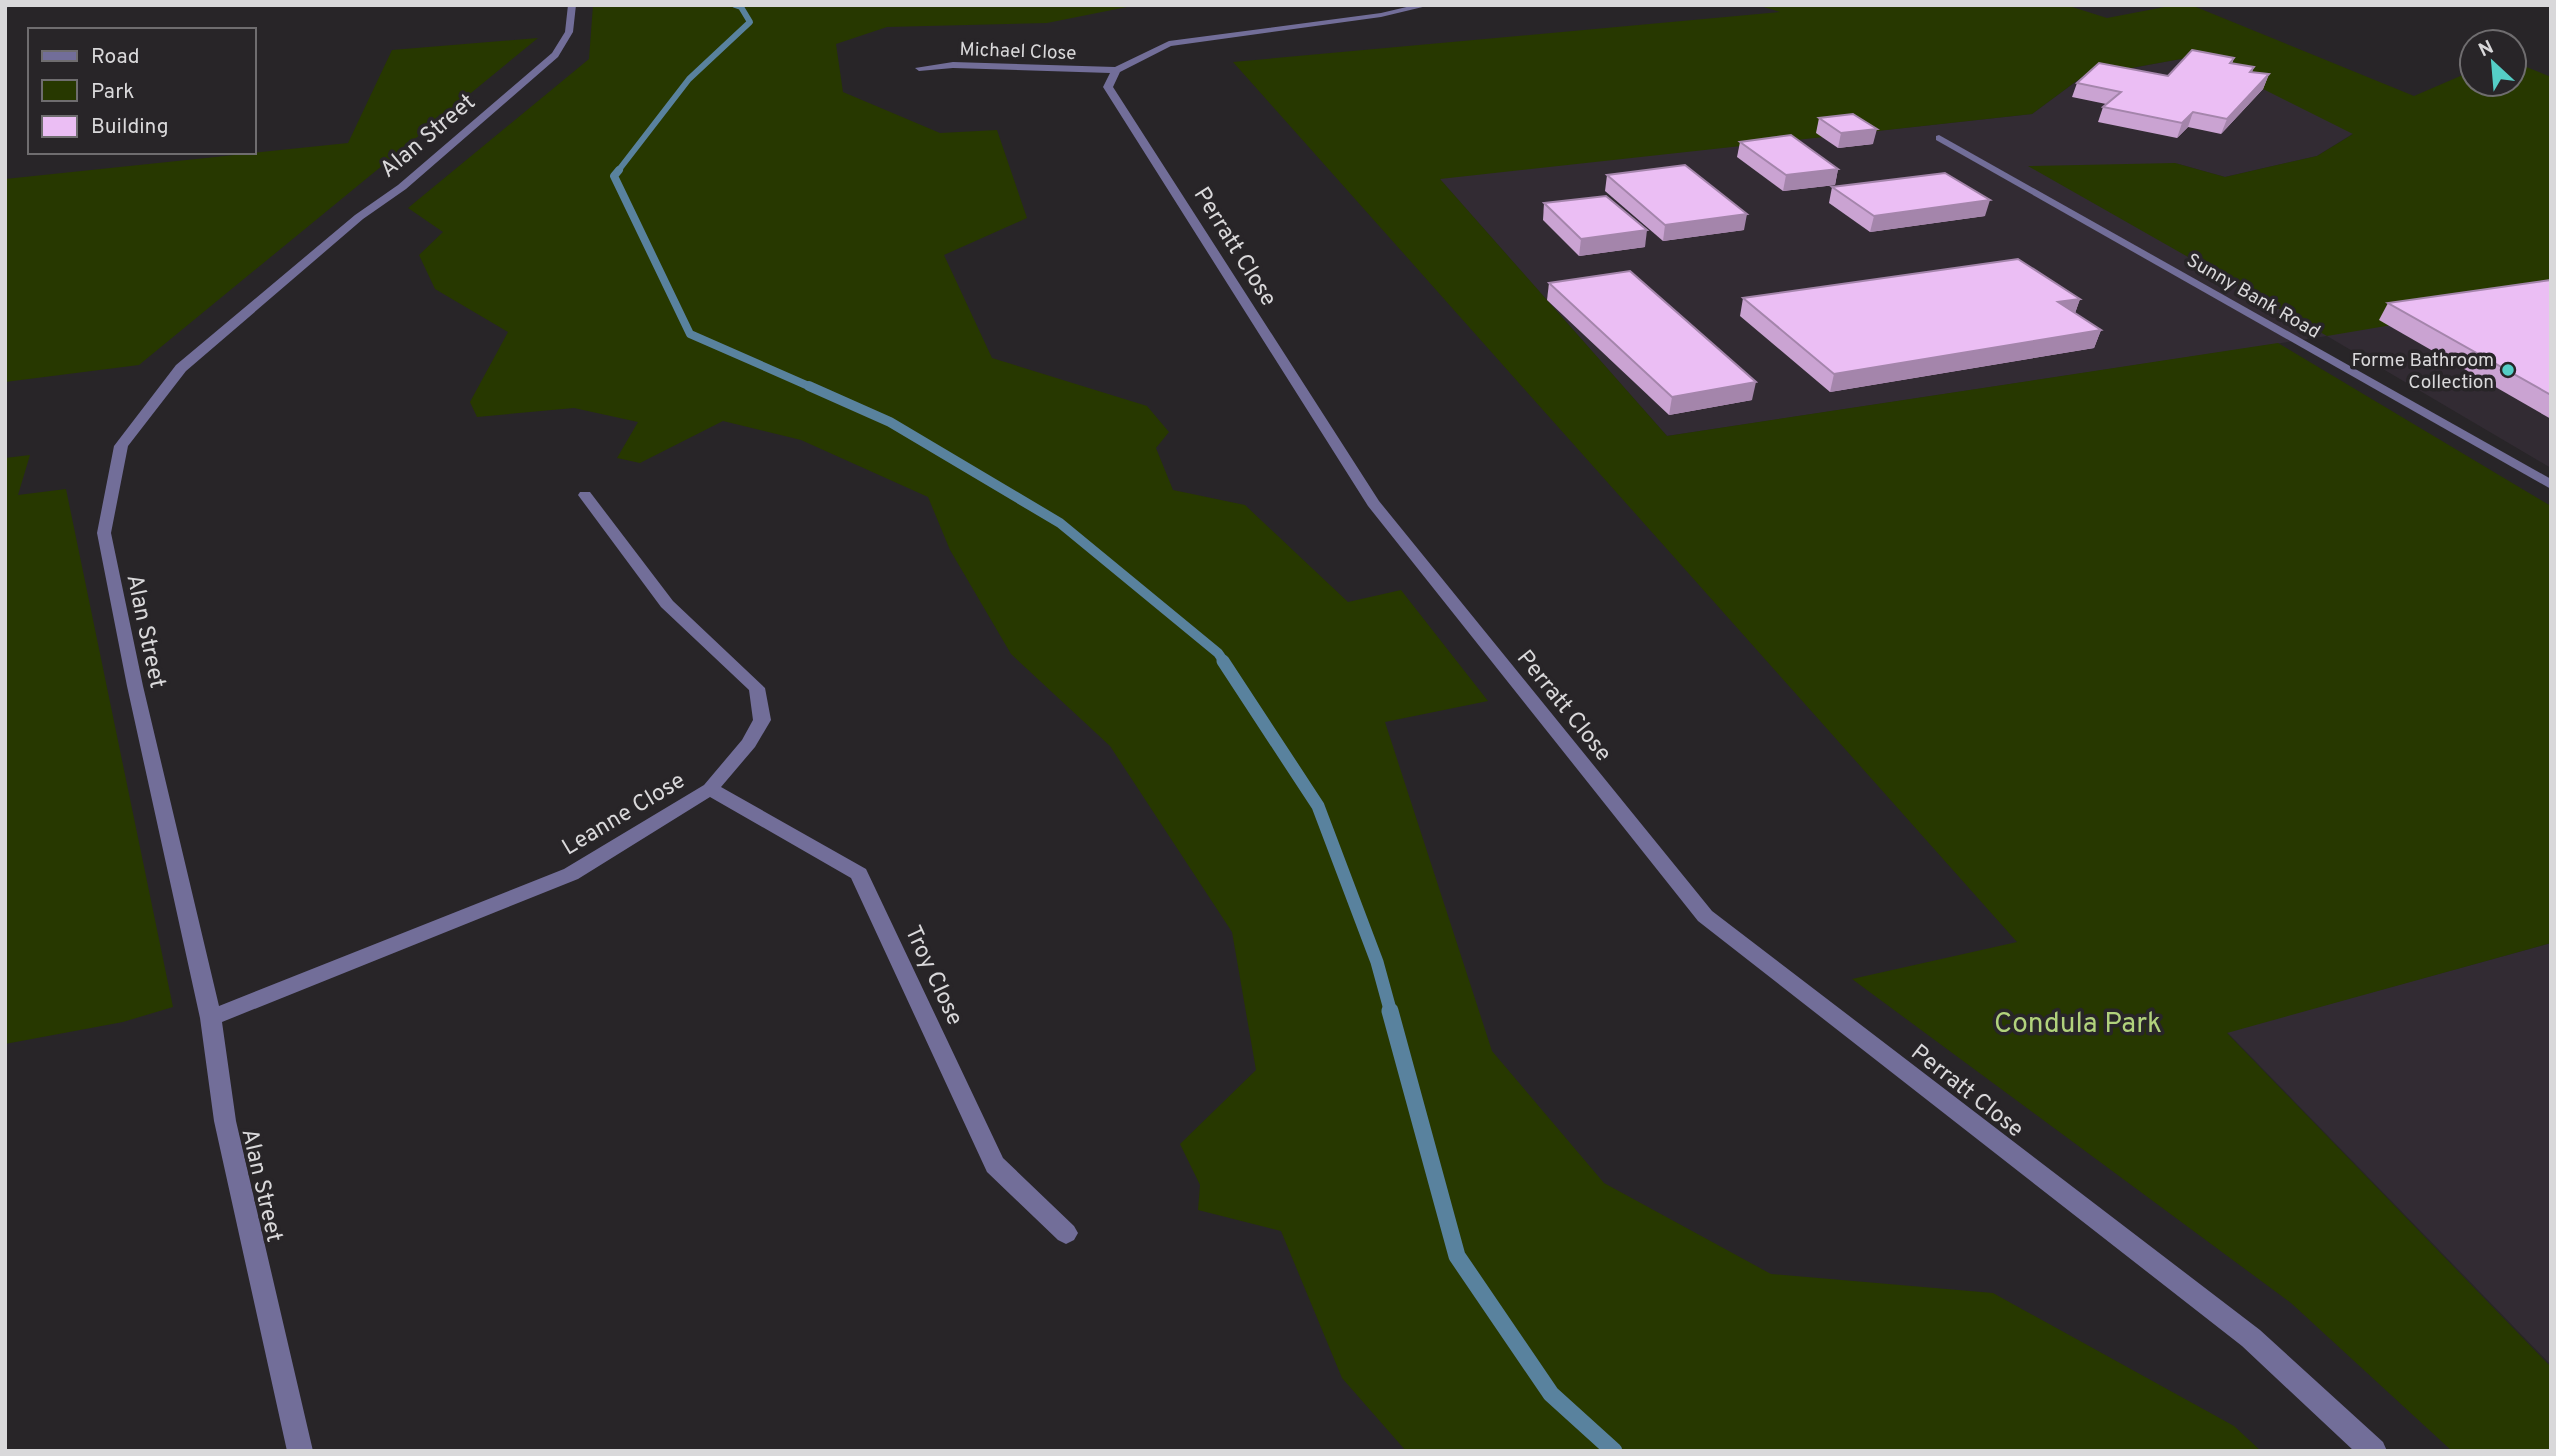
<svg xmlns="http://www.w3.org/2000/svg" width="2556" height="1456" viewBox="0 0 2556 1456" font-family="Overpass,sans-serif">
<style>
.built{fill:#322b33}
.green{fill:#273800}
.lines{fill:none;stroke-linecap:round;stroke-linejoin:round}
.stream-far4{stroke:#59829e;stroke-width:6}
.stream-far3{stroke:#59829e;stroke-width:8}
.stream-far2{stroke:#59829e;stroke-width:10}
.stream-far1{stroke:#59829e;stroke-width:13}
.stream{stroke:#59829e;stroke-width:17}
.minor{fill:#726e99;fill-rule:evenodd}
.wall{fill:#caa3d2}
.shaded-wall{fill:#a485ab}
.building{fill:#ebbef4;stroke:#a485ab;stroke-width:2}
.poi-dot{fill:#55cec6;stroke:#282528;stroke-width:2.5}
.labels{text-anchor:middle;stroke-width:7;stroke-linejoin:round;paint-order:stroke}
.far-street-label{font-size:19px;fill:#d9d8da;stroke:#282528}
.far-poi-label{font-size:19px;fill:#d9d8da;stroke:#282528;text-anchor:end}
.street-label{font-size:23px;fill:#d9d8da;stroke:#282528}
.near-park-label{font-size:28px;fill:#b1d27c;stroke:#282528}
</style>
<rect width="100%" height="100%" fill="#282528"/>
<g class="built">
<polygon points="2197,56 2354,133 2317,156 2225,177 2175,163 2551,298 2551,468 2327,336 1667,436 1439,178 2032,114 2082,77"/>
<polygon points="2551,943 2551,1365 2227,1032"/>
</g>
<g class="green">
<polygon points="593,5 1137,5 1047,23 887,27 836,44 843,92 940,133 997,130 1027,218 944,255 992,358 1147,406 1169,432 1156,448 1173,490 1245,505 1348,602 1401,590 1488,701 1385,722 1492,1051 1604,1183 1771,1274 1993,1293 2234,1426 2261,1451 1406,1451 1342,1378 1281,1231 1198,1210 1200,1185 1180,1144 1256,1070 1232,932 1110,746 1011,654 950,550 928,497 801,440 723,421 640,463 617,458 638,422 574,408 477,417 470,402 508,332 435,289 419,255 443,232 408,208 589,59"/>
<polygon points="1757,5 2066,5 2107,18 2175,5 2191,5 2414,96 2472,71 2472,84 2514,84 2514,62 2551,77 2551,298 2327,336 2028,166 2175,163 2225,177 2317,156 2353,134 2197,56 2082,77 2032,114 1440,179 1667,436 2278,343 2551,506 2551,943 2227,1033 2551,1367 2551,1451 2452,1451 2291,1303 1852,979 2017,942 1233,62 1780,12"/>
<polygon points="538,38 139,365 5,382 5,179 348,143 392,50"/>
<polygon points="30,455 18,495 66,489 173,1007 123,1022 5,1044 5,458"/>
</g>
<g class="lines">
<polyline class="stream-far4" points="618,171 689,79 750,22 741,7 735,5"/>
<polyline class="stream-far3" points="619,170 614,176 690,334 813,388"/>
<polyline class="stream-far2" points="809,386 890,422 1060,523 1218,653 1225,663"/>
<polyline class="stream-far1" points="1223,661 1318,806 1377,962 1391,1013"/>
<polyline class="stream" points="1390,1011 1457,1256 1551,1394 1614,1451"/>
<g class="minor">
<polygon points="5,5 14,5 5,8"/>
<polygon points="568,5 576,5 573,32 558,57 406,189 363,219 186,371 128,446 111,533 143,686 219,1006 564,869 704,785 742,740 753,720 749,690 661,607 578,495 580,492 590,492 673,601 765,688 771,720 755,747 721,787 866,869 1003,1158 1074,1226 1078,1233 1074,1240 1066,1244 1058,1240 987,1172 851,878 710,797 578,879 222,1022 236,1121 313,1451 287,1451 214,1121 200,1018 127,686 97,533 114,446 176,365 355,215 398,185 552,53 565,32"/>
<polygon points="1415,5 1431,5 1381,17 1171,46 1120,72 1113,87 1379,501 1712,911 2260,1330 2383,1442 2387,1451 2354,1451 2242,1346 1698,921 1368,506 1103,87 1110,73 953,68 919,71 915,68 953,62 1115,67 1169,41 1381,13"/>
<polygon points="1939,135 2551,479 2551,489 1936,140 1936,136"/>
</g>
</g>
<g class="wall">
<polygon points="2234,58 2232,64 2254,67 2252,72 2269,74 2263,89 2221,134 2188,127 2177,138 2098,122 2103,107 2106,104 2072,97 2077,83 2168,76"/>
<polygon points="1819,118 1873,144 1838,148 1816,133"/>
<polygon points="1740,142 1838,169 1835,185 1783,191 1737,157"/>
<polygon points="1607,175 1744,230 1663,241 1605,191"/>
<polygon points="1832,187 1985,216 1870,232 1829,203"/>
<polygon points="1544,203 1645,247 1579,256 1543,220"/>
<polygon points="2551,280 2551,419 2379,320 2388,303"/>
<polygon points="1549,283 1752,400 1669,415 1547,300"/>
<polygon points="1743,298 2080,299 2075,313 2101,330 2094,348 1830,392 1740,316"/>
</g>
<g class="shaded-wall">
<polygon points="2269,74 2263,89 2221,134 2227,119"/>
<polygon points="2193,112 2188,127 2177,138 2182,123"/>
<polygon points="1877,129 1873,144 1838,148 1841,133"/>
<polygon points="1838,169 1835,185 1783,191 1786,175"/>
<polygon points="1990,200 1985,216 1870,232 1874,216"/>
<polygon points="1747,214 1744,230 1663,241 1665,225"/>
<polygon points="1647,230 1645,247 1579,256 1581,239"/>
<polygon points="2080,299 2074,316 2058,302"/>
<polygon points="2101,330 2094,348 1830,392 1834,374"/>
<polygon points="1756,382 1752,400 1669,415 1672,397"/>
</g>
<g class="building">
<polygon points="2192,50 2234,58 2230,63 2254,67 2250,72 2269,74 2227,119 2193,112 2182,123 2103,107 2121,92 2077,83 2099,63 2168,76"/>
<polygon points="1853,114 1877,129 1841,133 1819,118"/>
<polygon points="1791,135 1838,169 1786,175 1740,142"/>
<polygon points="1685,165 1747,214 1665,225 1607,175"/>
<polygon points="1945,173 1990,200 1874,216 1832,187"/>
<polygon points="1606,196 1647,230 1581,239 1544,203"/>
<polygon points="2018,259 2080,299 2058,302 2101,330 1834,374 1743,298"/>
<polygon points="1630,271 1756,382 1672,397 1549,283"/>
<polygon points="2551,280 2551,395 2388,303"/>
</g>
<circle class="poi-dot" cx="2508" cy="370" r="7"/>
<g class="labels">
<g class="far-street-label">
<text transform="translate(1018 50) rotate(2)" y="7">Michael Close</text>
<text transform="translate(2254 295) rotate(30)" y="7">Sunny Bank Road</text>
</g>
<g class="far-poi-label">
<text x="2494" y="366">Forme Bathroom<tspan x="2494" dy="22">Collection</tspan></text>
</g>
<g class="street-label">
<text transform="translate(427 135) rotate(-40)" y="8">Alan Street</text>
<text transform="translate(1236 246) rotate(58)" y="8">Perratt Close</text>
<text transform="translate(147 631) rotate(78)" y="8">Alan Street</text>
<text transform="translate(1565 705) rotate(51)" y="8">Perratt Close</text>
<text transform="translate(623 813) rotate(-31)" y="8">Leanne Close</text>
<text transform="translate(935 975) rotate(65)" y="8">Troy Close</text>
<text transform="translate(1968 1090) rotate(38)" y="8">Perratt Close</text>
<text transform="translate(263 1185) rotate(77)" y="8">Alan Street</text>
</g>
<g class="near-park-label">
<text x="2078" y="1032">Condula Park</text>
</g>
</g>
<rect width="2556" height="1456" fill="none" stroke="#d9d8da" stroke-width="14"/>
<rect x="28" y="28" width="228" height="126" fill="#282528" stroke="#6f6d6f" stroke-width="2"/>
<rect x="42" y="51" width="35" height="10" fill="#726e99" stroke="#6f6d6f" stroke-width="2"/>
<text x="91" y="63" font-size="21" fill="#d9d8da">Road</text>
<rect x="42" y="80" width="35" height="21" fill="#273800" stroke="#6f6d6f" stroke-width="2"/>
<text x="91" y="98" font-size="21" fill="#d9d8da">Park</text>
<rect x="42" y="116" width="35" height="21" fill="#ebbef4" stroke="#6f6d6f" stroke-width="2"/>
<text x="91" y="133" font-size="21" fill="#d9d8da">Building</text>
<g transform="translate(2493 63) rotate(334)"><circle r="33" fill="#282528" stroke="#6f6d6f" stroke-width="2"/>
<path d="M0-5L12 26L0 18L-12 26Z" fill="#55cec6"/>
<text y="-10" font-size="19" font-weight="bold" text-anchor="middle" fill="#d9d8da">N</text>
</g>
</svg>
